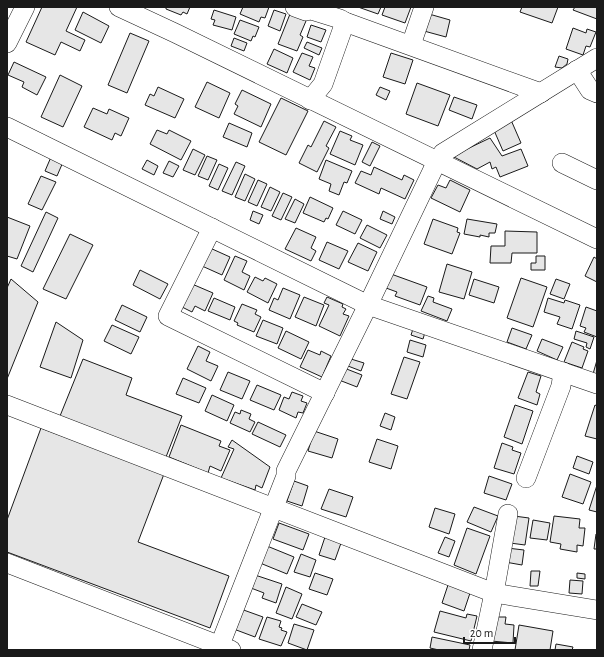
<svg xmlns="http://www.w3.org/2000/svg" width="604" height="657" viewBox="0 0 604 657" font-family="'Alegreya Sans',sans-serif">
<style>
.building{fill:#e6e6e6;stroke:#1a1a1a}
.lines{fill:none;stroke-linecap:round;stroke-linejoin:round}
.minor-casing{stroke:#1a1a1a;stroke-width:20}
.minor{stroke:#fff;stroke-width:19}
</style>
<rect width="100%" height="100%" fill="#fff"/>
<g class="building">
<polygon points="42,7 77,7 66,31 85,40 80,51 61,42 55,55 26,42"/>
<polygon points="166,7 190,7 187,14 183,12 181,15 166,9"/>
<polygon points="243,7 269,7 265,18 261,17 259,22 240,14"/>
<polygon points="358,7 381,7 378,14"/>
<polygon points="385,7 411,7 405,23 382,15"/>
<polygon points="522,7 558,7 552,23 520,12"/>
<polygon points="575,7 597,7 597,19 573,10"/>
<polygon points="214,10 236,17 232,30 213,25 215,20 211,19"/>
<polygon points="274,10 286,14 280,31 268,26"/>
<polygon points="83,12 109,26 101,43 75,30"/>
<polygon points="290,14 306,21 300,35 303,37 297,51 278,44"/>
<polygon points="429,14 450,20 446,37 424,31"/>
<polygon points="240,20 259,27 255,37 253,36 251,41 234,34"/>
<polygon points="311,25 326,30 321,42 307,37"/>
<polygon points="573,28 586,33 587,29 596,32 590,47 586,46 583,55 566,49"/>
<polygon points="130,33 149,41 127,93 108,85"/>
<polygon points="234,38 247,43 244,51 231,46"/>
<polygon points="307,42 322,48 319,55 304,48"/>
<polygon points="274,49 293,58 287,73 267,64"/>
<polygon points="302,53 313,57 309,66 315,68 310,80 293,72"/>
<polygon points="391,53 413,60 405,84 383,77"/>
<polygon points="559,56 568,59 567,64 562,68 555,67"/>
<polygon points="14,62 46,77 37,95 22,87 24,82 8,75"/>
<polygon points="60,75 82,86 63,127 41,117"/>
<polygon points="207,82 230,93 219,118 195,107"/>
<polygon points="417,83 450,95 438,126 406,114"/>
<polygon points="158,87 184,99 175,118 145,105 150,94 154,96"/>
<polygon points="380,87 390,91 386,100 376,95"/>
<polygon points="242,90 271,104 261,127 234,114 238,106 235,104"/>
<polygon points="454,97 477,105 472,119 449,110"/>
<polygon points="281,98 308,111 286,155 259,142"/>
<polygon points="93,108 107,114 109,109 129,118 121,136 115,133 112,140 84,127"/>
<polygon points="511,120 521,143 503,151 493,128"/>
<polygon points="324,121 336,127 326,146 329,148 317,172 299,163 308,145 311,147"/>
<polygon points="229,123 252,133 247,147 223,137"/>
<polygon points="157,130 167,134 169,130 191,141 181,160 150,144"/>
<polygon points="340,131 352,136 350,140 363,145 355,165 330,154"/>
<polygon points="490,138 502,156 521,149 528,166 500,177 496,167 492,169 490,162 477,169 454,157 467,149"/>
<polygon points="372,142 380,146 370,166 362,162"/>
<polygon points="193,149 205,155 195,175 183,170"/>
<polygon points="207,156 217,160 208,180 198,176"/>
<polygon points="51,157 63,162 57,176 45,171"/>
<polygon points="147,160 158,166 154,175 142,169"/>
<polygon points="326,160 352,171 347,183 344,182 339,195 329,191 331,184 319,179"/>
<polygon points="169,161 179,166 173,177 163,173"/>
<polygon points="236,162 245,166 232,195 222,191"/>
<polygon points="219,164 228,168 218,190 209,186"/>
<polygon points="374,167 402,180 404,175 414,180 405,199 381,188 379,194 355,183 361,171 371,175"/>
<polygon points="245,174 255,179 245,201 235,197"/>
<polygon points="41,176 56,182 42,210 28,204"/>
<polygon points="258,180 267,184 257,206 248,202"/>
<polygon points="450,180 470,190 460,212 431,198 438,185 446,188"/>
<polygon points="270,187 280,192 271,211 261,207"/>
<polygon points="283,193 292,197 281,220 272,216"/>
<polygon points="310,197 333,208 328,219 326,218 324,222 303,213"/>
<polygon points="295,199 304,204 295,223 285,219"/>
<polygon points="253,211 263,215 259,224 250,220"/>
<polygon points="343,211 362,220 355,234 336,225"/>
<polygon points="383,211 395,217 392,224 380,219"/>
<polygon points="46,212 58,218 33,272 21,266"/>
<polygon points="7,217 30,226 17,259 7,256"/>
<polygon points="433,219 458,228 457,232 460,233 452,254 424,244"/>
<polygon points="467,219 497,224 495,233 489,233 489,237 480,235 480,237 464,234"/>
<polygon points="367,225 387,235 380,248 360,238"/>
<polygon points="296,228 316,237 311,248 316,251 311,261 285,249"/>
<polygon points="505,231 537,232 537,253 512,253 511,263 490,263 491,246 505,246"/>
<polygon points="70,234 93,245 66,299 43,289"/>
<polygon points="327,242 348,251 339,269 319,260"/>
<polygon points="358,243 377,252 368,271 348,262"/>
<polygon points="210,248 230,257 222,275 202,266"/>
<polygon points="235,256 247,261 242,272 250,276 244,290 224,280"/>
<polygon points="536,256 545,256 545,270 531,270 531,263 536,263"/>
<polygon points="594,257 597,259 597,282 585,276"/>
<polygon points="447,264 472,272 464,299 439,292"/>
<polygon points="140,270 168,284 160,299 133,285"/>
<polygon points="391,274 427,287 420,305 395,296 397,292 386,288"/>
<polygon points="255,277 263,281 265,278 277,284 268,303 247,292"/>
<polygon points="521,278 547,287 533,327 507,318"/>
<polygon points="11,279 38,302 7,379 7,288"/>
<polygon points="474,279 499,287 494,303 469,295"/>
<polygon points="556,279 570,284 564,299 550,294"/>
<polygon points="192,284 213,293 205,311 195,306 192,312 182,307"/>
<polygon points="283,288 300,295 290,319 269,310 274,298 278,300"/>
<polygon points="428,296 434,298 433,302 452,309 447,321 421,311"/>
<polygon points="304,297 324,305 316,326 295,317"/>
<polygon points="327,297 343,304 342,307 346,309 343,314 349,316 340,336 319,326 329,305 324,303"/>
<polygon points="214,298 235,307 230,320 208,311"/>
<polygon points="548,298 564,303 565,300 580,305 572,329 557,324 560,317 544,312"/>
<polygon points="242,304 257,310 255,314 261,317 254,332 237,325 238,323 234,321"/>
<polygon points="122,305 147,317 140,332 115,320"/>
<polygon points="586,307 597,311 597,337 584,332 586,328 580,326"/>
<polygon points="263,320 283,328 277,344 256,336"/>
<polygon points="56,322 83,340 71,378 40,367"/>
<polygon points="112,325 139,337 131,354 104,341"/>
<polygon points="414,326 426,329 423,339 411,335"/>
<polygon points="512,328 532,335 526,349 507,342"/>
<polygon points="286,331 309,342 301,359 278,348"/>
<polygon points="576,331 594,337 590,349 586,347 587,343 574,339"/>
<polygon points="542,339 563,347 557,360 537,351"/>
<polygon points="410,340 426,345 423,357 407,352"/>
<polygon points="572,342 584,347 583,349 588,351 582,368 564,362"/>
<polygon points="198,346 210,352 206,361 218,366 211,381 187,369"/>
<polygon points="308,350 320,355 321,351 331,356 322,377 300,367"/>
<polygon points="404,357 420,362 407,399 391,394"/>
<polygon points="83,359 132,378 126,395 182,416 166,457 60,416"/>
<polygon points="351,359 364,363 361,371 348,366"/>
<polygon points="597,360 597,376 593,374"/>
<polygon points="344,368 362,375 357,387 339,380"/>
<polygon points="228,372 250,381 242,399 220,390"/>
<polygon points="528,372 541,376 536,392 540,394 537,405 518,398"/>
<polygon points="183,378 206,388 199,403 176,394"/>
<polygon points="257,385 281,395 274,410 250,400"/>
<polygon points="292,392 303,396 301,401 307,403 303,413 298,412 296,418 279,410 284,397 289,399"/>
<polygon points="212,395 234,405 227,421 205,411"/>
<polygon points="515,405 533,411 522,444 504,437"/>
<polygon points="595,405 597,406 597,439 585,436"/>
<polygon points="241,410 251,414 249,419 255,422 250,432 230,423 235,412 240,414"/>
<polygon points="385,413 395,417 391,430 380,426"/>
<polygon points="258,422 286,435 280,447 252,434"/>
<polygon points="181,425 221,441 219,446 230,450 221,471 210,466 208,473 169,457"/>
<polygon points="41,428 164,474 138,542 229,576 210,628 7,552 7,520"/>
<polygon points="314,431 338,439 332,458 308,451"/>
<polygon points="377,439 398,446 391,469 369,462"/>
<polygon points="232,440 270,467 262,488 256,485 255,490 221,478 234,449 228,447"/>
<polygon points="502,443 513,447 512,450 521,453 514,474 494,468"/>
<polygon points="577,456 593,462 589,474 573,468"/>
<polygon points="570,474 591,482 583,504 562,497"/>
<polygon points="489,476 512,484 506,500 484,493"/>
<polygon points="294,481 308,486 302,506 287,501"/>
<polygon points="597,485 597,512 589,510"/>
<polygon points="329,489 353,497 346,517 321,509"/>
<polygon points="474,507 498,516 491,532 467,522"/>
<polygon points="435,508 455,514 449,534 429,527"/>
<polygon points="514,516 529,518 525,545 510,543"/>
<polygon points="554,516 580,519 579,528 585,528 583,546 577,545 577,552 560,549 561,544 550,542"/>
<polygon points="533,520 550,523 547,540 530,538"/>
<polygon points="279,523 309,534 303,550 273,539"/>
<polygon points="467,528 490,536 476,574 454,565"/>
<polygon points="596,534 597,535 597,549 594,549"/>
<polygon points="325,537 341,543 335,560 319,555"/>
<polygon points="445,537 455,541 449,557 438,553"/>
<polygon points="267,546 294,557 287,574 260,563"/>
<polygon points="507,548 524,550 522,565 505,562"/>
<polygon points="301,554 316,560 310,577 294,572"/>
<polygon points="531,571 540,571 538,586 530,586"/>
<polygon points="315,573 333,579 327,595 309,589"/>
<polygon points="577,573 585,574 585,579 577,578"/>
<polygon points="255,575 282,584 276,603 262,598 264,593 251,588"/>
<polygon points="570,580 583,581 582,594 569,593"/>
<polygon points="449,582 471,590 464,611 442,603"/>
<polygon points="286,587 302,594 292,619 276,613"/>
<polygon points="302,604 322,612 316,625 296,617"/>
<polygon points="238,608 263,617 255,637 231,628"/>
<polygon points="440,611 466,618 467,614 477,616 471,641 434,632"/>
<polygon points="267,617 281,621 279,627 282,628 281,630 287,632 281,646 259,639"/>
<polygon points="492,617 506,617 505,624 514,625 513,643 491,641"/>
<polygon points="294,624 314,630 307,650 288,643"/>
<polygon points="519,625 553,631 550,650 515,650"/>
<polygon points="432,637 470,645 469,650 439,650 430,648"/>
<polygon points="556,644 573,647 572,650 555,650"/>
</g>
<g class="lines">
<g class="minor-casing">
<g id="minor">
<polyline points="119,7 175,33 597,239"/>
<polyline points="295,7 306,11 311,10 340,19 345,22 541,93"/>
<polyline points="7,43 25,7"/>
<polyline points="411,45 424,7"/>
<polyline points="577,70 590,90 597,93"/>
<polyline points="310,100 323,84 345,22"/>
<polyline points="7,127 368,305 597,384"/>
<polyline points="562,163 597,180"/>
<polyline points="212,228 168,316 325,393"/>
<polyline points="7,405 494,593 597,610"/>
<polyline points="526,478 561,386 563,372"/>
<polyline points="7,563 231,650"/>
<polyline points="218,650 286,476 286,471 368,305 437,161 443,153 597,58"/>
<polyline points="482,650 494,593 508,514"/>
</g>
</g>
<use href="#minor" class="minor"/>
</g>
<rect width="604" height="657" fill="none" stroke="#1a1a1a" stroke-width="16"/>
<path d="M464 637v6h51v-6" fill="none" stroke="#1a1a1a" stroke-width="2"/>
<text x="470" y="637" font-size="12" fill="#1a1a1a" stroke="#ffffff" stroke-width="3" paint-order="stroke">20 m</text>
</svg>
